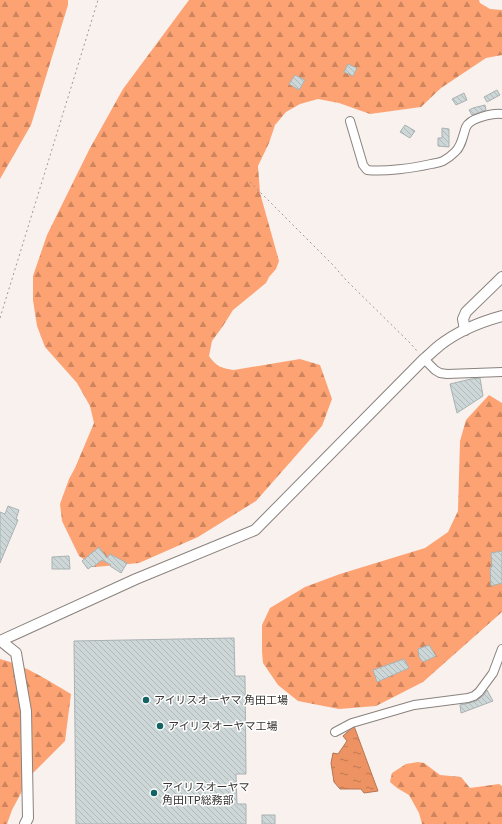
<svg xmlns="http://www.w3.org/2000/svg" width="502" height="824" viewBox="0 0 502 824" font-family="Georgia,'Noto Sans JP',serif">
<style>
.forest{fill:url(#forest-firs)}
.water{fill:url(#water-ripples);stroke:#b67654}
.building{fill:url(#building-back-hatch);stroke:#a9b2b3}
.lines{fill:none;stroke-linecap:round;stroke-linejoin:round}
.minor-casing{stroke:#89827e;stroke-width:10}
.tertiary-casing{stroke:#89827e;stroke-width:12}
.path{stroke:#9e9996;stroke-width:1;stroke-dasharray:2 3;stroke-linecap:butt}
.minor{stroke:#fff;stroke-width:8}
.tertiary{stroke:#fff;stroke-width:10}
.poi-dot{fill:#146466;stroke:#fff;stroke-width:1.5}
.labels{text-anchor:middle;stroke-width:3;stroke-linejoin:round;paint-order:stroke}
.poi-label{font-size:11px;fill:#373432;stroke:#fff;text-anchor:start}
</style>
<defs>
<pattern id="forest-firs" width="22" height="20" patternUnits="userSpaceOnUse"><rect width="22" height="20" fill="#fda272"/><path d="M5 1l3.5 6h-7zM16 11l3.5 6h-7z" fill="#ce855e"/></pattern>
<pattern id="water-ripples" width="26" height="14" patternUnits="userSpaceOnUse"><rect width="26" height="14" fill="#ec9263"/><path d="M2 4q2-2 4 0t4 0M15 11q2-2 4 0t4 0" fill="none" stroke="#c07852"/></pattern>
<pattern id="building-back-hatch" width="6" height="6" patternUnits="userSpaceOnUse"><rect width="6" height="6" fill="#cdd7d7"/><path d="M-1 5l2 2M0 0l6 6M5-1l2 2" fill="none" stroke="#b1b9b9"/></pattern>
</defs>
<rect width="100%" height="100%" fill="#f9f1ed"/>
<g class="forest">
<polygon points="0,0 68,0 68,5 31,125 0,179"/>
<path d="M189,0h290l1,3 10,6 12,1v45l-16,3 -45,30 -20,19 -51,7 -31,-11 -21,-4 -18,5 -14,8 -11,13 -6,18 -11,23 2,27 19,68 -3,8 -7,8 -3,6 -33,27 -10,16 -11,15 -3,15c8,11 12,12 25,14l66,-11 20,6 12,34 -10,27 -66,75 -58,36 -59,26 -44,4 -16,-11 -17,-35 -2,-17 9,-25 6,-11 19,-45 -4,-17 -13,-23 -32,-36 -8,-21 -4,-26v-24l14,-41 42,-85 34,-61z"/>
<polygon points="489,395 502,403 502,612 423,682 376,706 339,709 298,701 278,685 263,663 262,652 262,625 270,608 305,587 340,574 425,548 448,532 458,511 460,441 466,420"/>
<path d="M0,659c25,6 49,22 71,35l-6,47 -35,35 -18,34 -5,14h-7z"/>
<polygon points="418,762 424,763 440,775 461,777 470,788 499,784 502,786 502,824 422,824 419,813 409,795 397,788 390,782 392,773 406,764"/>
</g>
<polygon class="water" points="354,726 378,791 364,793 361,789 340,789 334,782 331,763 333,753 338,754 347,741 343,736"/>
<g class="building">
<polygon points="348,64 357,68 353,76 344,72"/>
<polygon points="295,75 305,80 299,90 289,84"/>
<polygon points="497,90 500,95 487,102 484,97"/>
<polygon points="464,93 467,100 456,105 452,99"/>
<polygon points="485,105 486,110 472,115 469,110 473,108"/>
<polygon points="405,125 415,131 410,138 400,132"/>
<polygon points="442,128 449,129 449,147 438,146 438,138 442,138"/>
<polygon points="480,378 483,396 457,413 450,384 471,379"/>
<polygon points="8,506 19,510 16,519 18,520 0,563 0,512 5,514"/>
<polygon points="99,547 107,558 110,554 127,563 121,573 110,566 111,565 102,560 93,567 92,566 88,569 82,561"/>
<polygon points="502,551 502,583 491,586 490,567 492,567 491,553"/>
<polygon points="69,556 70,569 52,569 52,557"/>
<polygon points="234,638 235,676 245,676 246,774 236,774 237,804 246,804 246,824 76,824 74,641"/>
<polygon points="429,645 436,656 423,662 419,657 418,649"/>
<polygon points="404,659 409,668 377,682 373,670"/>
<polygon points="487,690 493,701 461,713 460,705 469,703 476,701 483,696"/>
<rect x="262" y="815" width="13" height="9"/>
</g>
<g class="lines">
<g class="minor-casing">
<g id="minor">
<path d="M350,121l13,44 4,5c17,2 47,-2 64,-6 4,-1 8,-1 12,-3 4,-2 9,-6 12,-9 7,-6 8,-17 11,-25 4,-9 27,-14 36,-13"/>
<polyline points="424,359 435,370 440,373 447,374 502,372"/>
<polyline points="335,732 352,723 414,705 468,698 474,696 479,692 493,673 502,649"/>
</g>
</g>
<g class="tertiary-casing">
<g id="tertiary">
<polyline points="465,330 463,319 466,312 502,277"/>
<path d="M0,641l136,-62 119,-49 169,-171c5,-4 11,-10 16,-14 18,-14 40,-23 62,-29"/>
<polyline points="1,641 16,653 26,711 28,818 25,824"/>
</g>
</g>
<g class="path">
<polyline points="250,182 333,265 345,279 411,344 418,352"/>
<polyline points="0,318 98,0"/>
</g>
<use href="#minor" class="minor"/>
<use href="#tertiary" class="tertiary"/>
</g>
<g class="poi-dot">
<circle cx="146" cy="700" r="4"/>
<circle cx="160" cy="726" r="4"/>
<circle cx="154" cy="793" r="4"/>
</g>
<g class="labels">
<g class="poi-label">
<text x="154" y="704">アイリスオーヤマ 角田工場</text>
<text x="168" y="730">アイリスオーヤマ工場</text>
<text x="162" y="791">アイリスオーヤマ<tspan x="162" dy="13">角田ITP総務部</tspan></text>
</g>
</g>
</svg>
